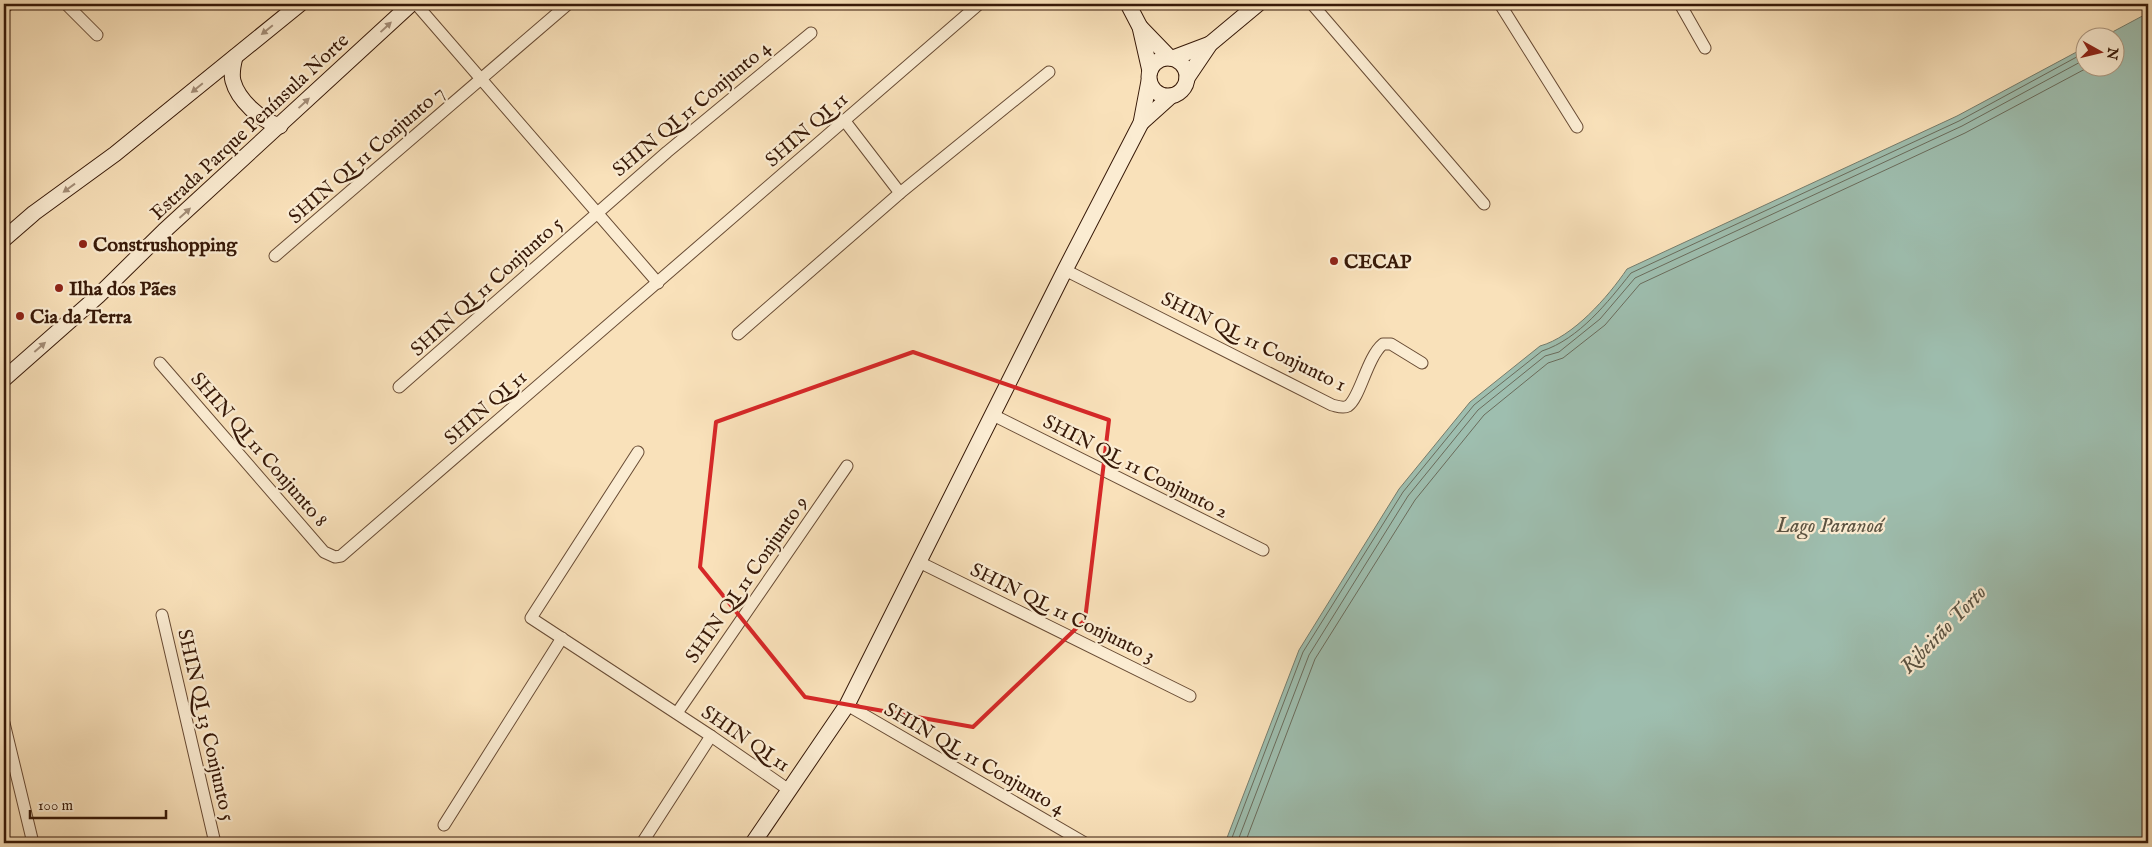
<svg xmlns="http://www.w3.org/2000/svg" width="2152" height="847" viewBox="0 0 2152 847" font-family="'IM FELL English',serif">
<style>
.water{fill:#9ebeaf;stroke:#757c6c}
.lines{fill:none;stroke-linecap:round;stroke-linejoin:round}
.shore{stroke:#6a6c5c;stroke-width:1}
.street-casing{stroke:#684b34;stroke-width:13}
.secondary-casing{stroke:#371908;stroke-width:17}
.street{stroke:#fbecd2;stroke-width:11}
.secondary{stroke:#fbecd2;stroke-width:15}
.oneway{fill:#a38d77}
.marked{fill:none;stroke:#d62828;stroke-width:4;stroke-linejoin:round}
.poi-dot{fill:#8f2418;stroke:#fbecd2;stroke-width:2}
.labels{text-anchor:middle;stroke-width:4.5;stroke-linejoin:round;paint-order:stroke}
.street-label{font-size:20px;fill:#371908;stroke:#fbecd2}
.poi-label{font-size:20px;font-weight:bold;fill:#371908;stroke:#fbecd2;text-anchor:start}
.water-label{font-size:21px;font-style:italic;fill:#5b5342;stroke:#fbecd2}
</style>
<rect width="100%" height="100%" fill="#f9e1ba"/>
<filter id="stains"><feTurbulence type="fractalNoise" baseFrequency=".004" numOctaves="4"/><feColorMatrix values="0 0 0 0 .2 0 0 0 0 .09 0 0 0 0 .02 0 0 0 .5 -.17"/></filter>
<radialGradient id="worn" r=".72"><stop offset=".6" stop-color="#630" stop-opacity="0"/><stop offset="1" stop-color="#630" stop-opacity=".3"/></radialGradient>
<path class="water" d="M2148,13v830h-923l74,-193 100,-161 71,-87 70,-56c33,-9 68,-49 87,-77l330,-153 127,-68v20h30v-30l-11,-1z"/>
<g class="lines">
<g class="shore">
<path d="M1230,843l73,-191 100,-160 71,-87 68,-54c37,-12 66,-49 89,-78l328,-152 125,-68"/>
<polyline points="1237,843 1309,655 1408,496 1478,410 1545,356 1559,352 1600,319 1635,278 1962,126 2084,60"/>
<polyline points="1245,843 1315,659 1415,500 1484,415 1548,363 1563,358 1605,325 1640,284 1965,133 2087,68"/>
</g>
<g class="street-casing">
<g id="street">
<polyline points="66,4 97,35"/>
<polyline points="416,4 658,283"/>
<polyline points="1312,4 1484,204"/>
<polyline points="1500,4 1577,127"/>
<polyline points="1680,4 1705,48"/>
<polyline points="4,8 9,4"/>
<polyline points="844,120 900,193"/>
<polyline points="275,256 568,4"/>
<path d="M1065,270l267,135c5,1 11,4 16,1 12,-8 19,-49 35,-62h8l31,19"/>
<polyline points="738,334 900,193 1049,72"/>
<polyline points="160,363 324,552 335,557 341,556 979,4"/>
<polyline points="399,387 667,152 811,33"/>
<polyline points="993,415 1263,550"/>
<polyline points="638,452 531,618 711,736 789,790"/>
<polyline points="919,562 1190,696"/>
<polyline points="162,615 215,843"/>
<polyline points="847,705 1085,843"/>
<polyline points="677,713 847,466"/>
<polyline points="4,723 33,843"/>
<polyline points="444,825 562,638"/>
<polyline points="642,843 711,736"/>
</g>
</g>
<g class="secondary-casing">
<g id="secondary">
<polyline points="1128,4 1140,27 1150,71"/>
<polyline points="1140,27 1170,58"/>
<path d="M235,57c-2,8 -4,16 -2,24 5,19 28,40 47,45"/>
<polyline points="1173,58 1210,44"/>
<circle cx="1168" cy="77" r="19"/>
<polyline points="1187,78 1210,44 1258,4"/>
<polyline points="1141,123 1171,96"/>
<polyline points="4,239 34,213 115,154 300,4"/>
<polyline points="4,379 98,296 164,231 411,4"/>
<polyline points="753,843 847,705 1065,270 1141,123 1149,81"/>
</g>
</g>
<use href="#street" class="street"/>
<use href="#secondary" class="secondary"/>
</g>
<defs><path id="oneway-solid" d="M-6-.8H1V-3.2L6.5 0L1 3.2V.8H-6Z" transform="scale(1.25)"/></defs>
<g class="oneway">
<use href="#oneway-solid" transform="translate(386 27) rotate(-43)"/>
<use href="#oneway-solid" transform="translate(267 30) rotate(141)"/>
<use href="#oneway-solid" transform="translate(197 88) rotate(141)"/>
<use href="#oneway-solid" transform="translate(304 103) rotate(-43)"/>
<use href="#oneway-solid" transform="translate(69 188) rotate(144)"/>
<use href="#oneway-solid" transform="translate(185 213) rotate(-42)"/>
<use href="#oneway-solid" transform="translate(40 347) rotate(-41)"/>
</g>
<path class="marked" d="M913,352l196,68 -24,200 -112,107 -168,-30 -105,-130 16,-145z"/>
<g class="poi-dot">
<circle cx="83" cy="244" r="5"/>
<circle cx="1334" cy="261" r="5"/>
<circle cx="59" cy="288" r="5"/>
<circle cx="20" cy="316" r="5"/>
</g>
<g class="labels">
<g class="street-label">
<text transform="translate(691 108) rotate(-40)" y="7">SHIN QI 11 Conjunto 4</text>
<text transform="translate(249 126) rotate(-43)" y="7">Estrada Parque Península Norte</text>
<text transform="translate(806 129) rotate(-41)" y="7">SHIN QI 11</text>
<text transform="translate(366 154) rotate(-41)" y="7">SHIN QI 11 Conjunto 7</text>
<text transform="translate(486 286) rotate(-42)" y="7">SHIN QI 11 Conjunto 5</text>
<text transform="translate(1254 341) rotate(26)" y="7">SHIN QL 11 Conjunto 1</text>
<text transform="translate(485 407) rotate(-41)" y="7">SHIN QI 11</text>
<text transform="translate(260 449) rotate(49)" y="7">SHIN QI 11 Conjunto 8</text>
<text transform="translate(1136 466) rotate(27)" y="7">SHIN QL 11 Conjunto 2</text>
<text transform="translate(746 579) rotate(-55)" y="7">SHIN QI 11 Conjunto 9</text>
<text transform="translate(1063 612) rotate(26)" y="7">SHIN QL 11 Conjunto 3</text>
<text transform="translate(207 725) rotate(77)" y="7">SHIN QI 13 Conjunto 5</text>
<text transform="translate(746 738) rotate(34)" y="7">SHIN QI 11</text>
<text transform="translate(975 758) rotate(30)" y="7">SHIN QL 11 Conjunto 4</text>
</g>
<g class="poi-label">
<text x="93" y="251">Construshopping</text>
<text x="1344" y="268">CECAP</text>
<text x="69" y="295">Ilha dos Pães</text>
<text x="30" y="323">Cia da Terra</text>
</g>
<g class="water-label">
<text x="1830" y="532">Lago Paranoá</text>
<text transform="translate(1943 629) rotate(-46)" y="7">Ribeirão Torto</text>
</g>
</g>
<rect width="2152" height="847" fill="none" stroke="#f9e1ba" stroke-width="20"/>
<rect x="5" y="5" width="2142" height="837" fill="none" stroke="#371908" stroke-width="2.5"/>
<rect x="10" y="10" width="2132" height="827" fill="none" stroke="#371908"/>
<g transform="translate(2100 52) rotate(98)"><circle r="24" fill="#fbecd2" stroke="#ad9881"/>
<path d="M0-4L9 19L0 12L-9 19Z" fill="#8f2418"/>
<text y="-8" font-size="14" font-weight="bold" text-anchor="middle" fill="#371908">N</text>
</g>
<path d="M30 810v8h136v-8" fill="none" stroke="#371908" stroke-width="2.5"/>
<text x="38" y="810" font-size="15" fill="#371908" stroke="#fbecd2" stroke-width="4" paint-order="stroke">100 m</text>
<rect width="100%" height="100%" filter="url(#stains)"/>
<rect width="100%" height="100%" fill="url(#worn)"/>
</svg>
